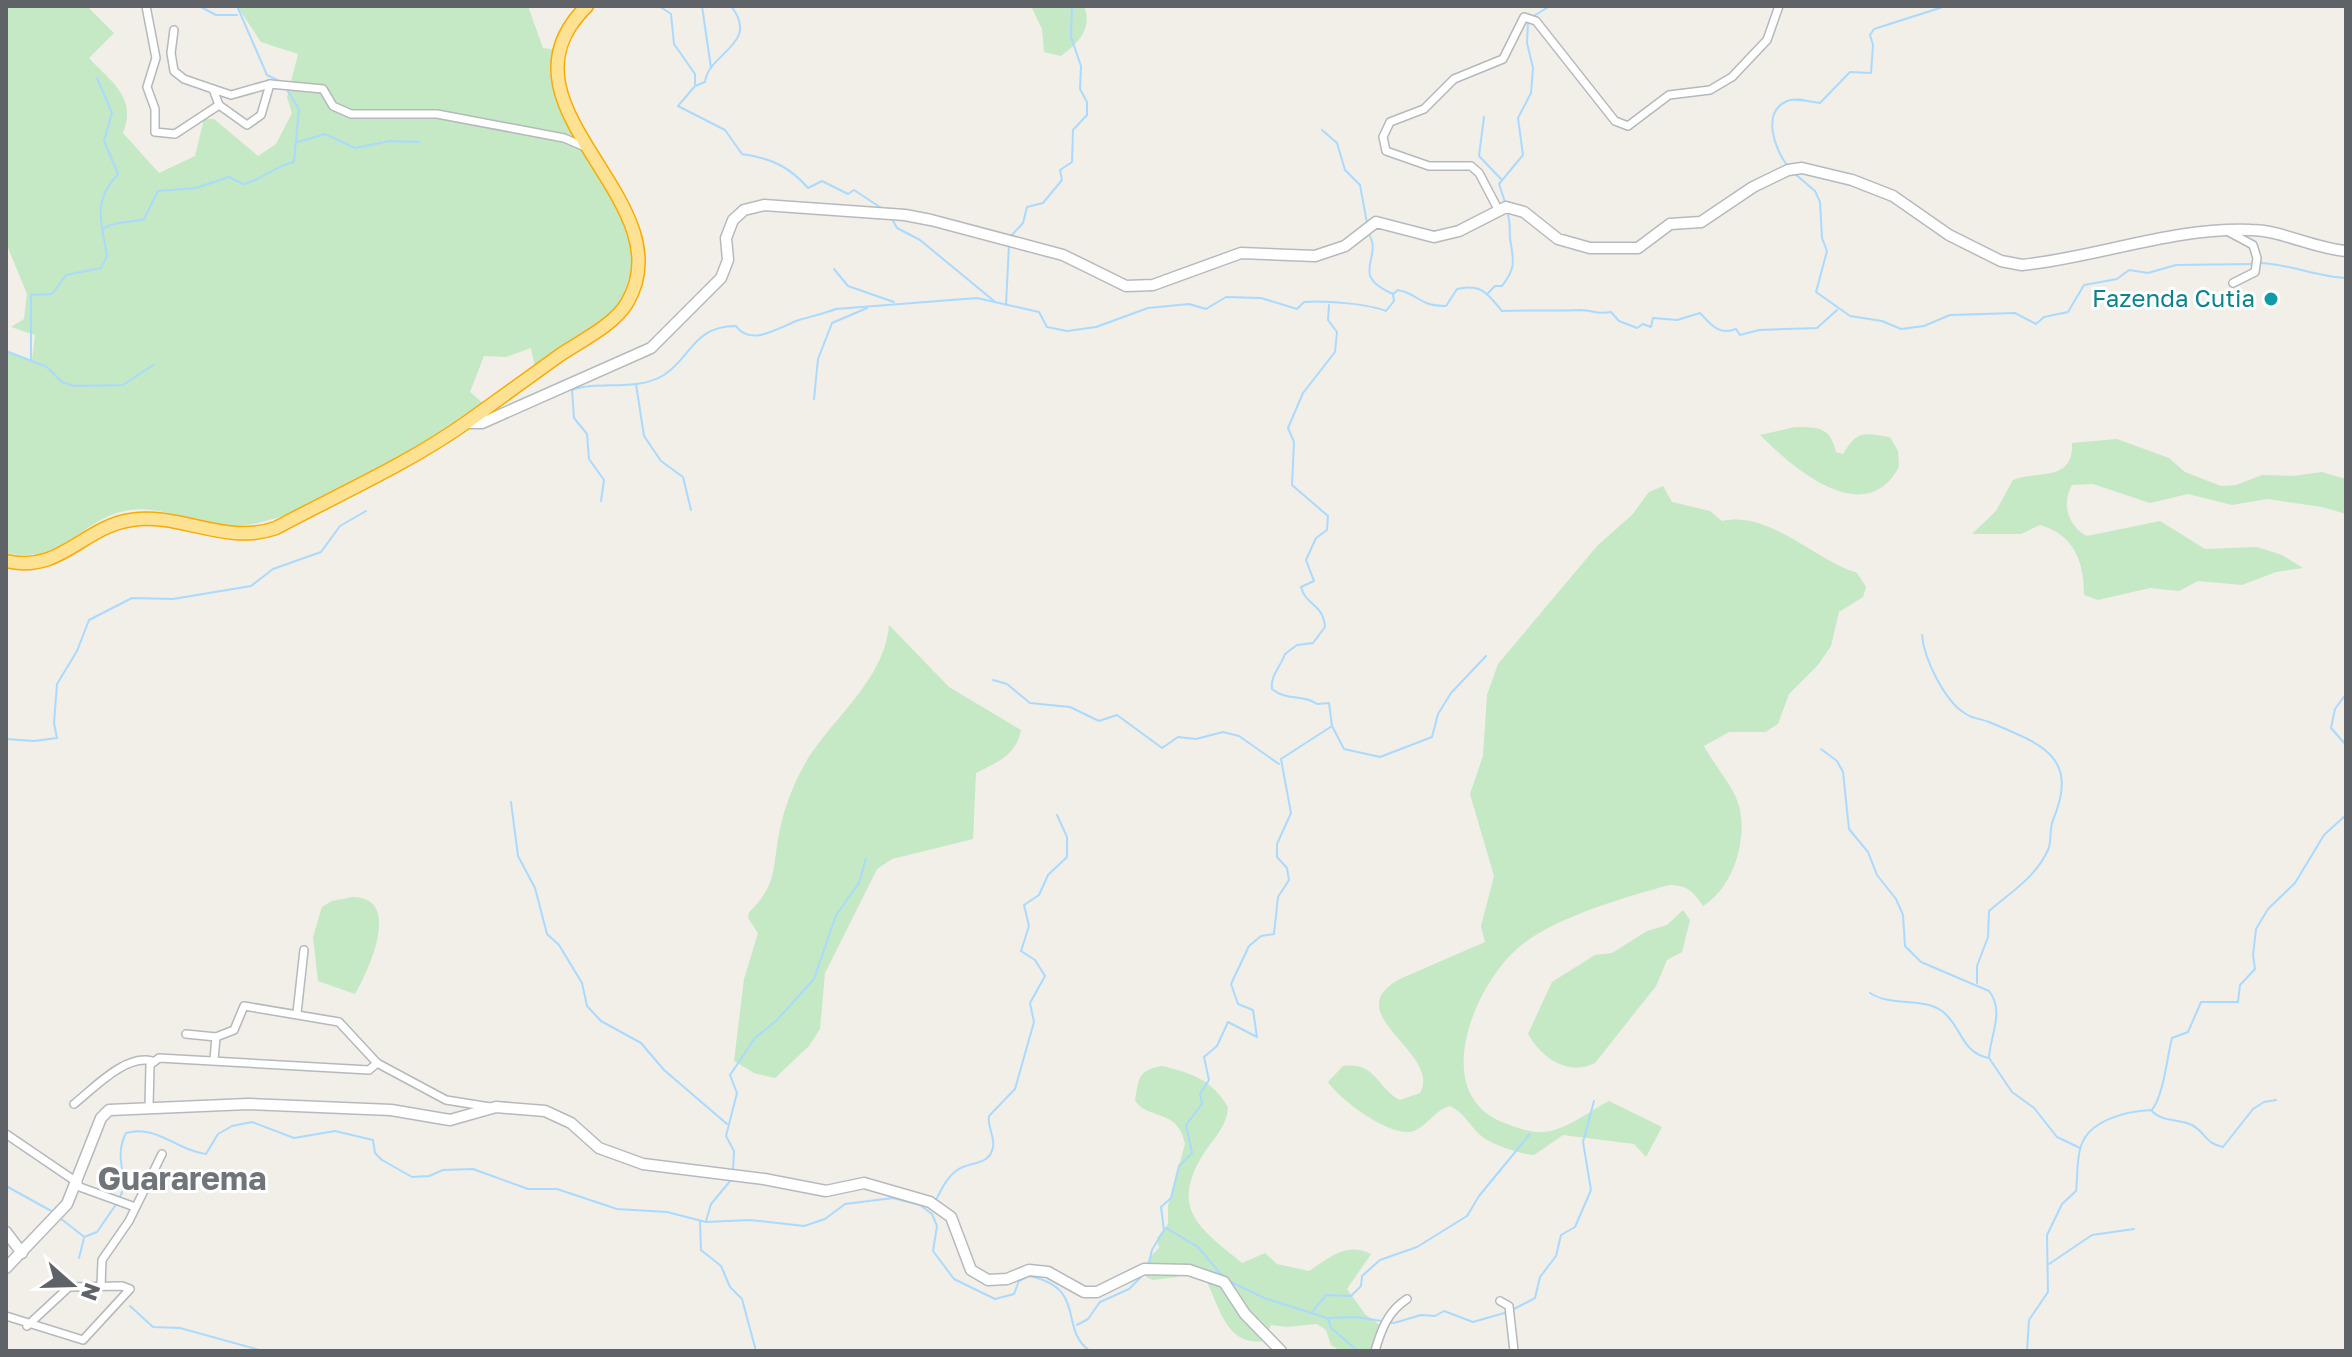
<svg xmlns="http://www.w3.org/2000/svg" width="2352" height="1357" viewBox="0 0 2352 1357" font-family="'Golos Text',sans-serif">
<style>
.green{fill:#c5e8c5}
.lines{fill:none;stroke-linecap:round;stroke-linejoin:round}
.stream{stroke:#aadaff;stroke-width:2}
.street-casing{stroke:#b5b8bc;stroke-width:10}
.secondary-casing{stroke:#b6babf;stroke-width:13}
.highway-casing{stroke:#f9ab00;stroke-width:15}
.street{stroke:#fff;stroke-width:7}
.secondary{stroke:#fff;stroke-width:10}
.highway{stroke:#fde293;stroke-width:12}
.culture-dot{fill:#0f9aa8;stroke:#fff;stroke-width:3}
.labels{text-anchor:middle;stroke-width:6;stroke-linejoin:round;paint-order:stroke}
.culture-label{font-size:24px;fill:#0d838f;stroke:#fff;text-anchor:end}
.district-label{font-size:32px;font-weight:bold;fill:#70757a;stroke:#fff}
</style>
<rect width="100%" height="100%" fill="#f1efe8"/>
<g class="green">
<path d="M6,6h81l27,27 -25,25c23,25 48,39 34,75l36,40 36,-17 9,-37h10l44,37 18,-12 16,-31 -5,-16 11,-43 -37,-12 -24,-36h291l15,42 15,2 -5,24 5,27 15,31 37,52 27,66 -14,47 -7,10 -11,13 -69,52 -5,-24 -25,9 -22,-1 -14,36 14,12c-63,39 -173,116 -246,122 -36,3 -72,-21 -108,-16 -48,6 -64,55 -124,43v-202l26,9 3,-25 -24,-8 13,-8 3,-25 -21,-51z"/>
<path d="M1031,6h53c9,23 -6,37 -23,50l-17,-4 -2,-23z"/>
<path d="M1795,427c24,0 35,0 41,25l7,2c15,-24 19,-21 47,-17l8,14 1,16c-35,64 -107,0 -139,-32z"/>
<path d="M2117,439l52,19 16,14 36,14 15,-1 26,-10 31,1 29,-4 24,7v35l-24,-7 -55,-8 -35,6 -44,-11 -38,9 -57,-19 -21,1c-11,18 -4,42 15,51l73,-15 45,28 52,-2 25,8 21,13 -27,4 -34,13 -44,-4 -19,10 -29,-3 -52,12 -14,-5c0,-34 -10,-60 -44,-70l-19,9h-49l24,-23 17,-31c23,-10 61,3 59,-37z"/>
<path d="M1663,486l9,16 38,9 12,10c47,-11 92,39 135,52l9,14 -3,10 -24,15 -8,34 -13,19 -29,29 -11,30 -13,8h-36l-25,14c10,19 30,41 35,60 9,34 -6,82 -36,100 -10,-15 -16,-21 -34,-21 -44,12 -117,33 -151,63 -43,37 -89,144 -16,174 13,5 28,11 42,10 23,-2 45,-21 65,-31l53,26 -16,30 -12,-13 -71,-9 -29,20c-14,-1 -45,-11 -55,-21 -11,-11 -15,-21 -29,-28 -15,4 -22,19 -36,25 -22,8 -74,-31 -86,-49l15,-16c34,-4 33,22 57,34l20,-7c23,-41 -87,-80 -18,-115l83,-36 -4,-16 13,-50 -24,-82 13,-38 4,-61 11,-31 100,-119 34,-30 17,-23z"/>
<path d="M889,625l60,62 72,43c-5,26 -24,32 -45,43l-3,66 -81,20 -15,10 -52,104 -5,56 -11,17 -34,32 -21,-5 -20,-12 10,-82 14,-46 -10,-15 1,-6c30,-28 23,-47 31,-83 4,-19 12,-41 21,-58 25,-49 83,-87 88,-146z"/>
<path d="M353,897c50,1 15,74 2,97l-37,-13 -5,-44 9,-30 10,-6z"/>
<path d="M1683,910l7,10 -8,32 -15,8 -11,26 -61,77c-27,14 -54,-6 -67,-29l24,-52 43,-27 17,-2 35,-22 20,-6z"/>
<path d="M1162,1066c30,7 50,14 66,41 -1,18 -12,29 -22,43 -39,59 -6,78 36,113l23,-10 12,11 32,7c22,-14 37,-29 62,-17l-24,35 18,25 15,11 -3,26h-36l-10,-6 -5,-15 -9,-6 -30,3 -16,-2 -7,16c-39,6 -45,-37 -60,-65l-18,-9 -9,10 -24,3 -7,-3 3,-19 10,-10 -2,-10 11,-14v-18l17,-62c-6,-36 -39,-24 -50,-44 4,-22 3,-30 27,-34z"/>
</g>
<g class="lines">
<g class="stream">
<polyline points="199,6 216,15 237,15"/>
<polyline points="237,6 267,75 281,82"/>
<polyline points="659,6 671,14 674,44 695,74 695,84"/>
<polyline points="702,6 711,68"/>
<path d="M731,6c30,38 -23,47 -26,76l-10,4 -17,20 47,24 17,24c28,4 47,12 66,34l14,-7 26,13 6,-4 32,21"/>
<polyline points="1532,17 1550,6"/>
<polyline points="1484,117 1479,156 1501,179"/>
<polyline points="1322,130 1337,143 1345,170 1360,185 1367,223"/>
<polyline points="298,142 325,134 355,148 390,141 420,142"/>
<path d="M1787,165c-12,-15 -26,-53 0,-64 9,-4 23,1 33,2l30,-31 21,1 2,-28 -3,-10 4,-6 72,-23"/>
<polyline points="1794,173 1815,191 1820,202 1822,238 1827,251 1816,292 1850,316 1882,321 1901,329 1924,326 1950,315 2015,313 2036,324 2044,317 2068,312 2084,285 2117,279 2129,270 2148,273 2176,265 2252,264"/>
<polyline points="1505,202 1499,184 1523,155 1518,118 1531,93 1533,68 1527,43 1528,22"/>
<polyline points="892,219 897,228 920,240 994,301"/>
<path d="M102,230c9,-9 29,-7 42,-11l14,-28 38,-3 33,-11 14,7c20,-4 31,-18 51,-22l5,-53 -12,-19"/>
<path d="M1368,233c17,25 -21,41 25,61l5,-4c21,4 20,16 48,16l11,-17c24,-6 31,5 45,22 28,-1 52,0 79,-1 12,0 15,5 30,2l8,9 18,7 6,-4 8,3 2,-9 24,2 23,-7c11,11 18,23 36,16l4,6 19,-5 58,-2 20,-18"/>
<polyline points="1010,237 1023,223 1027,207 1043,203 1062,180 1060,170 1072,162 1073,130 1087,115 1087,102 1080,89 1081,66 1071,37 1072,6"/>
<path d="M2258,263c30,0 58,14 88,15"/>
<polyline points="834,269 848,286 894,302"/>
<path d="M1488,293l7,-7h7c13,-17 12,-23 9,-42 -3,-11 1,-20 -4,-32"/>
<polyline points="1006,305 1009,244"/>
<path d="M1329,305l-1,15 9,12 -2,20 -32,41 -15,35 6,14 -2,43 36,31 -1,14 -11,8 -10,22 8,21 -13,6c5,19 22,16 24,40l-12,16 -16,2 -12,9c-4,12 -15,22 -13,35 14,12 32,5 45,15l12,-1 3,23 12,23 36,8 52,-20 6,-23 13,-21 35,-37"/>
<polyline points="6,351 47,367 62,382 74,386 123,385 153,365"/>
<path d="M31,360v-65l21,-1 14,-19 35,-7 6,-12c-5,-34 -16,-53 11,-82l-14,-33 8,-28 -15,-35"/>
<polyline points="636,384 644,436 661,461 683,477 691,510"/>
<polyline points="814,399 818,359 832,323 867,308"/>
<path d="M601,501l3,-21 -15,-21 -2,-25 -13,-16 -2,-28c28,-10 64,2 92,-15 27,-17 29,-49 72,-49 15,22 45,0 63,-6 13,-4 24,-6 37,-11l141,-11 62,14 8,15 20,4 29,-4 52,-19 41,-4 17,5 20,-12 35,1 36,11 7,-7c19,-2 65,2 82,9l8,-10 -1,-7"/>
<path d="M1922,635c2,24 23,67 44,79 7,5 16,5 23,8 52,22 91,34 64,98 -4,10 -1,21 -5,30 -13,28 -37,42 -59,61l-1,26 -11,29v17"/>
<polyline points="993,680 1007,684 1030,703 1070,707 1099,721 1117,715 1162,748 1178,737 1196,739 1223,732 1239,736 1279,764"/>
<polyline points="2346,694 2335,709 2331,728 2346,745"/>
<polyline points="6,739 34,741 57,738 54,723 57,684 77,651 89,620 132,598 173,599 251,586 273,569 321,552 340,526 366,511"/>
<path d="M1821,749l16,12 6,11 6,57 19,23 9,23 19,24 7,16 2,31 16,16 68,29c16,20 1,45 0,67l23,34 22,16 23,29 23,11"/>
<polyline points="511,802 518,856 535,888 547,934 559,945 582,983 587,1006 601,1021 641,1043 664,1070 727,1124"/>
<path d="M1870,993c21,14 53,4 72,18 20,15 19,42 47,47"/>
<path d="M2152,1110c12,-16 15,-53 20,-72l16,-6 13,-30h37l2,-17 15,-16 -2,-14 3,-26 12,-20 27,-26 29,-48 22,-20"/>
<polyline points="733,1170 734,1151 726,1136 737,1093 730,1075 755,1038 777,1020 814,979 836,915 859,883 866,858"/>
<polyline points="6,1186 55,1213"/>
<path d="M120,1197c11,-20 -8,-36 6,-64 31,-9 51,18 80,21l12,-20 14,-8 20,-4 42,16 41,-7 38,9 2,13 7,7 30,17 17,-1 14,-6 30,-1 55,20h29l60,20 50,3 39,10 44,-2 54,6 21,-7 20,-15 48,-6 27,7 12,9 5,12 -4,25 21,28 41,20 19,-5 5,-13 10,-5c59,12 29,53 61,75"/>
<path d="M935,1202c6,-12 14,-30 28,-35 11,-5 27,-3 30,-20 2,-11 -6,-20 -4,-31l26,-27 19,-67 -4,-19 15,-27 -10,-16 -14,-9 8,-25 -5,-21 15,-10 9,-20 19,-18v-20l-10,-22"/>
<polyline points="60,1218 83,1236"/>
<polyline points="706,1221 711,1204 731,1180"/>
<polyline points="700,1222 701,1250 721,1266 730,1287 742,1299 756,1351"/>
<polyline points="1166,1228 1198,1247 1223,1277"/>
<polyline points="84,1237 97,1232 117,1203"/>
<polyline points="79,1258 84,1238"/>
<polyline points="2049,1264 2092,1235 2134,1229"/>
<polyline points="1148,1266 1152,1250 1164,1230 1161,1207 1171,1198 1179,1166 1192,1153 1186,1125 1202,1104 1200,1094 1209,1080 1204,1057 1217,1046 1228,1022 1257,1037 1253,1010 1238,1004 1231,984 1249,946 1261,936 1274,934 1278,897 1289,880 1287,868 1277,857 1277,844 1291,813 1281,759 1332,726"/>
<polyline points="1229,1281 1264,1298 1327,1318 1356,1317 1394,1323 1421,1315 1435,1316 1444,1311 1473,1322 1508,1312"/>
<polyline points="130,1306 153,1327 180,1328 263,1351"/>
<polyline points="1514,1309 1535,1298 1540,1277 1556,1256 1561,1235 1575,1227 1591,1190 1583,1142 1594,1101"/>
<polyline points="1313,1311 1326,1295 1351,1296 1361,1286 1362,1276 1380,1260 1417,1247 1467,1216 1479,1196 1530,1134"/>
<polyline points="1328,1319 1331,1328 1358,1351"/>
<polyline points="1077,1325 1088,1319 1100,1302 1129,1289 1143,1275"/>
<path d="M2027,1351l2,-31 19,-28 -1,-57 15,-31 14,-13c2,-15 0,-30 5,-45 8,-26 46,-35 70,-36 11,13 27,8 41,15 13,7 14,19 31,22l30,-38 11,-7 12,-2"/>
</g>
<g class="street-casing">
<g id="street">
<polyline points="146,6 156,58 147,87 155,109 155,132 175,134 219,105"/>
<polyline points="174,30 171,53 174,71 184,79 213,89 219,105 247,125 261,115 270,84 323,89 333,106 351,114 437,114 564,138 585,147"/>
<polyline points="213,89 231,95 270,84"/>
<polyline points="1499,211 1479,173 1471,166 1429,166 1386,151 1383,137 1390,122 1424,109 1454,79 1503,59 1524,17 1536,21 1615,121 1628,126 1669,95 1710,90 1732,77 1767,40 1779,6"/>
<polyline points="2227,231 2253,245 2257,258 2255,272 2233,283"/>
<polyline points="297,1013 304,950"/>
<polyline points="186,1034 216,1037"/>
<polyline points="214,1060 216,1037 234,1030 244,1006 339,1022 377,1063 446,1100 490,1107"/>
<path d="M74,1104c19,-15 51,-50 78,-43"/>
<polyline points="149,1106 150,1065 159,1058 369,1070 377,1063"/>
<polyline points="6,1134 78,1183"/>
<polyline points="77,1186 135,1207"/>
<polyline points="101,1286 102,1260 129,1221 162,1154"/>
<polyline points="1500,1301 1509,1306 1514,1351"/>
<polyline points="6,1316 83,1340 130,1289 122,1286 69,1287 27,1326"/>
<path d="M1375,1351c6,-21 13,-40 32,-52"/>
</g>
</g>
<g class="secondary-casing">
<g id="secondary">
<path d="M466,423h16l169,-75 70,-70 7,-18 -2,-22 7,-18 11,-10 20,-5 141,10 26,5 132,35 63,31 27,-1 88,-32 74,3 30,-10 31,-24 58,15 25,-6 47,-24 18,5 34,27 32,9h48l32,-24 31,-2 52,-35 35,-17 14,-2 50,12 41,16 56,39 52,26 21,4c77,-8 150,-38 229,-35 29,0 62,18 95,21"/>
<polyline points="6,1232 22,1253"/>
<polyline points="6,1268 67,1204 101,1118 109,1110 248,1104 391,1110 450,1120 496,1107 545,1111 571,1123 599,1148 643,1164 764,1179 826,1191 864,1183 930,1202 951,1217 971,1270 988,1280 1007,1279 1029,1270 1048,1272 1084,1292 1097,1292 1144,1269 1189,1270 1224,1282 1245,1314 1281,1351"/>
</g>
</g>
<g class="highway-casing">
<path id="highway" d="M6,561c54,13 77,-34 125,-41 49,-8 95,26 145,8 63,-34 132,-64 191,-106 31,-22 62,-45 93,-67 21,-14 54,-30 67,-52 61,-103 -143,-197 -40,-297"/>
</g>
<use href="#street" class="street"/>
<use href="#secondary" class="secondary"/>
<use href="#highway" class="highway"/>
</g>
<circle class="culture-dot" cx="2271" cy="299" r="8"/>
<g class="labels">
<g class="culture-label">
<text x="2255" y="307">Fazenda Cutia</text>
</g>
<g class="district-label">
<text x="182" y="1190">Guararema</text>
</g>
</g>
<rect width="2352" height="1357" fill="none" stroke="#5f6368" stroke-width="16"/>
<g transform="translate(72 1285) rotate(110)" stroke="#ffffff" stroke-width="6" paint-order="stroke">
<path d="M0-6L14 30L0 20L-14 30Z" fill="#5f6368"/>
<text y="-12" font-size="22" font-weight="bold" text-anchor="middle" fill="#5f6368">N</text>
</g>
</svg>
